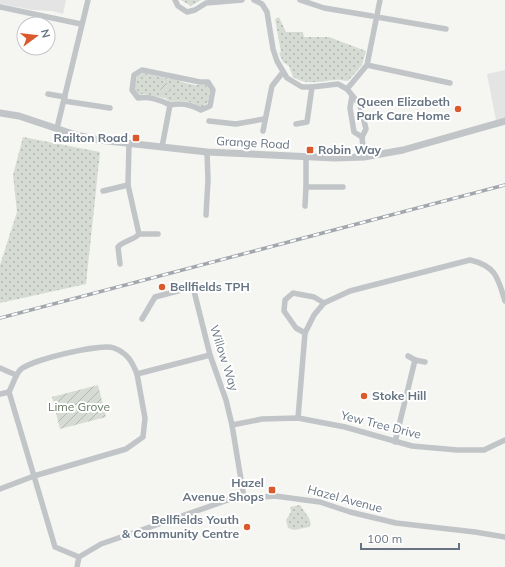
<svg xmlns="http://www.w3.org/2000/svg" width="505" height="567" viewBox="0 0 505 567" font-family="Mulish,sans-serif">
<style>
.built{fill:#e3e4e3}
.grass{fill:url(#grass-dots)}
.garden{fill:url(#garden-furrows)}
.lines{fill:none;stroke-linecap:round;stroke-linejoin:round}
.minor{stroke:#c1c5c8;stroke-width:5.5}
.tertiary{stroke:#c1c5c8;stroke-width:7}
.rail-casing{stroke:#a2a7ad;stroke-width:3.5}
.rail{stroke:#fff;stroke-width:2;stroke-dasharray:6;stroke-linecap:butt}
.poi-dot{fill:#db5a2d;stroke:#fff;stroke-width:1.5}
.labels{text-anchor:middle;stroke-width:4;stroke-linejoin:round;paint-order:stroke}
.poi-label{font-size:12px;font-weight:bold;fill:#667482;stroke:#fff;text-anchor:end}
.street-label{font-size:12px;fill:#667482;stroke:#fff}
.park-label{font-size:12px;fill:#687964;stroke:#fff}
</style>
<defs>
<pattern id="grass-dots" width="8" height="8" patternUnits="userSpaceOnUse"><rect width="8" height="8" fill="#d6dcd3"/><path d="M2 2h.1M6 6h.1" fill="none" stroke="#b1b7b1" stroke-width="1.8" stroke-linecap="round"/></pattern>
<pattern id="garden-furrows" width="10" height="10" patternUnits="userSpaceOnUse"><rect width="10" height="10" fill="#d6dcd3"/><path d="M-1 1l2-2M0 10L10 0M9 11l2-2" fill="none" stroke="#b1b7b1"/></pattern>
</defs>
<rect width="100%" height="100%" fill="#f5f5f2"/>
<g class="built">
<polygon points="0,0 66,0 63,14 52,11 33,10 0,4"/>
<polygon points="505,70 505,118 496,120 487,74"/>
</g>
<g class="grass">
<polygon points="181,0 201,0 191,6"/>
<path d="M279,17l7,15h17l1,5h25l37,14 -4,14 -14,16c-4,0 -8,-2 -12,-1 -16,1 -28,6 -43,-3l-4,-11 -6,-4 -4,-9 2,-1 -6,-33z"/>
<path d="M143,73l27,6 5,-1c6,5 23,9 31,6l4,7 -2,11 -6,6c-7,-6 -24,-9 -32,-6l-5,-4 -22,-4 -4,1 -5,-6 3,-13z"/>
<polygon points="23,137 100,152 86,284 0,303 0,265 17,212 13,175"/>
<polygon points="300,505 309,518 311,524 309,527 294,530 288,528 286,520 291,512 290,507"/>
</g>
<g class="garden">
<circle cx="165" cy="88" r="5"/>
<polygon points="98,385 106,417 60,429 52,397"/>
</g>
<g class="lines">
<g class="minor">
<polyline points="175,0 178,6 187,12 195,10 206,3 242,0"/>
<polyline points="254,0 262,4 267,12 273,49 277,61 287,78 302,87 312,87 338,84 347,89 360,105 366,129 362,137 364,157"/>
<polyline points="300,0 324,8 372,16"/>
<polyline points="0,7 81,24"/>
<polyline points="377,17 446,29"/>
<polyline points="367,65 450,83"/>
<path d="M142,70l58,12h8l5,8 -3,16 -9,4c-9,-5 -21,-7 -31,-5 -9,-5 -22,-9 -32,-7l-6,-8 2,-15z"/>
<polyline points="347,89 367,65 380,0"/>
<polyline points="48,94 65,97"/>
<polyline points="352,96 350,108 354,132 362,137"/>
<polyline points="64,101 110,108"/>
<polyline points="209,121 236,124 264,119"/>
<polyline points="296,124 307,122 312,87"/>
<polyline points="57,128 88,0"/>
<polyline points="263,131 272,86 283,72"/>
<polyline points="162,147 170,105"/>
<polyline points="306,156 306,187 343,187"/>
<polyline points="128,185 139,234 158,234"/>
<polyline points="103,191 128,185 129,144"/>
<polyline points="305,206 306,187"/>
<polyline points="206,215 208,180 207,152"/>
<path d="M120,264l-2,-17c6,-7 15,-6 21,-13"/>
<polyline points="142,319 155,297 193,287 210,355 226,400 232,425 244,498"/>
<polyline points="305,333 314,315 324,303"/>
<polyline points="408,356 415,360 425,362"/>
<polyline points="0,368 16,375"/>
<path d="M0,394l9,-2c4,-8 6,-16 11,-22 10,-10 81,-27 94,-22 13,5 18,13 23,26l73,-19"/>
<path d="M298,418l7,-85 -9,-5 -12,-17 1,-11 8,-7 21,4 10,6 26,-12 120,-31c26,6 28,18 35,41"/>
<polyline points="232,425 262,419 298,418 345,427 412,446 457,450 484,450 505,440"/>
<polyline points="395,442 415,360"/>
<polyline points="0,489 34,476 9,392"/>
<polyline points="79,557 55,547 34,476 126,449 143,437 145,418 137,374"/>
<polyline points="77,567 79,557 101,544 228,500 275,496 320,502 350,512 396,523 475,532 505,537"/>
</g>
<polyline class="tertiary" points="0,113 19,116 76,135 99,140 207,152 335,158 364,157 403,150 505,121"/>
<g class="rail-casing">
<polyline id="rail" points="0,318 505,185"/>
</g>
<use href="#rail" class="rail"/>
</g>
<g class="poi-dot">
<circle cx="458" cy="109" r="4"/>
<rect x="132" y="134" width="8" height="8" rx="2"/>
<rect x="306" y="146" width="8" height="8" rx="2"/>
<circle cx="162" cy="287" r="4"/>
<circle cx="364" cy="396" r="4"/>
<rect x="268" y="486" width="8" height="8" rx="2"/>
<circle cx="247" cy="527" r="4"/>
</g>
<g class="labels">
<g class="poi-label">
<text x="450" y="106">Queen Elizabeth<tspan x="450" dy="14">Park Care Home</tspan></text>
<text x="128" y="142">Railton Road</text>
<text x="318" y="154" text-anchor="start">Robin Way</text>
<text x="170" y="291" text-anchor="start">Bellfields TPH</text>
<text x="372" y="400" text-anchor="start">Stoke Hill</text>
<text x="264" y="487">Hazel<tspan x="264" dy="14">Avenue Shops</tspan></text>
<text x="239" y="524">Bellfields Youth<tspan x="239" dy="14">&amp; Community Centre</tspan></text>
</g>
<g class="street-label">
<text transform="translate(253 143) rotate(3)" y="4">Grange Road</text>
<text transform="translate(224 358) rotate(72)" y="4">Willow Way</text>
<text transform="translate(381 425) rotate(14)" y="4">Yew Tree Drive</text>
<text transform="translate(345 499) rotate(15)" y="4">Hazel Avenue</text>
</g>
<g class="park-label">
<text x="79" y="411">Lime Grove</text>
</g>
</g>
<g transform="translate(36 36) rotate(75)"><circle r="19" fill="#ffffff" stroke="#c2c7cd"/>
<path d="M0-3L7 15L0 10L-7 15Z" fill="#db5a2d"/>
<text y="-6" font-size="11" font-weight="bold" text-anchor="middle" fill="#667482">N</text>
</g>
<path d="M361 543v6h98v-6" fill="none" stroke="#667482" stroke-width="2"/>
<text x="367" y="543" font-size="12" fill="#667482" stroke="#ffffff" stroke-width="3" paint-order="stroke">100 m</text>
</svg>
